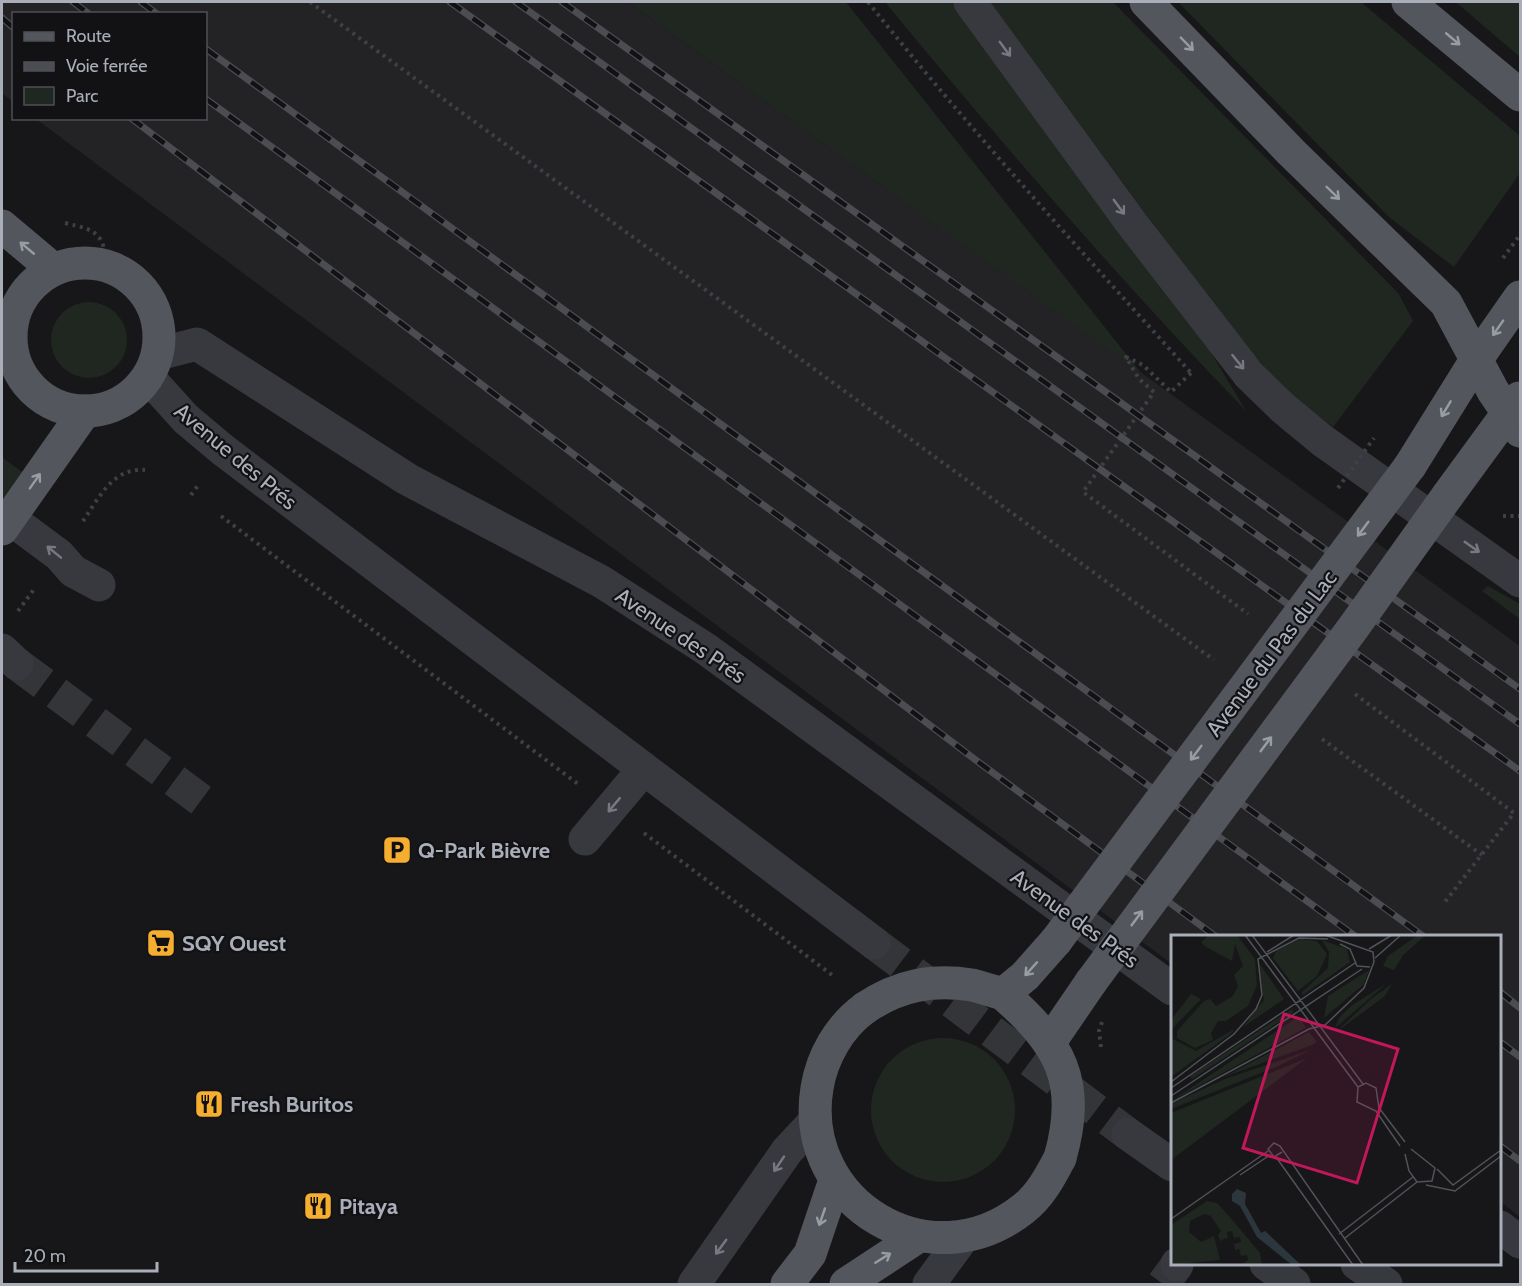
<svg xmlns="http://www.w3.org/2000/svg" width="1522" height="1286" viewBox="0 0 1522 1286" font-family="Cabin,sans-serif">
<style>
.built{fill:#232326}
.green{fill:#1f2720}
.lines{fill:none;stroke-linecap:round;stroke-linejoin:round}
.minor-tunnel{stroke:#343539;stroke-width:33;stroke-dasharray:33 16;stroke-linecap:butt}
.path{stroke:#3e4045;stroke-width:4;stroke-dasharray:3 4.5;stroke-linecap:butt}
.minor{stroke:#38393e;stroke-width:33}
.major{stroke:#54565d;stroke-width:33}
.rail-casing{stroke:#4b4d53;stroke-width:7}
.rail{stroke:#121214;stroke-width:4.5;stroke-dasharray:14;stroke-linecap:butt}
.path-bridge{stroke:#3e4045;stroke-width:4;stroke-dasharray:3 4.5;stroke-linecap:butt}
.major-bridge{stroke:#54565d;stroke-width:33}
.oneway{stroke:#989ca7}
.oneway2{stroke:#767982}
.labels{text-anchor:middle;stroke-width:4.5;stroke-linejoin:round;paint-order:stroke}
.street-label{font-size:22px;fill:#a9aeb9;stroke:#121214}
.poi-label{font-size:22px;font-weight:bold;fill:#a9aeb9;stroke:#121214;text-anchor:start}
.inset-road{fill:none;stroke:#515359;stroke-width:1.5}
.view{fill:#c2185b;fill-opacity:0.15;stroke:#c2185b;stroke-width:3}
.inset-edge{fill:none;stroke:#a9aeb9;stroke-width:3}
</style>
<rect width="100%" height="100%" fill="#171719"/>
<polygon class="built" points="2,2 628,2 1520,646 1520,1217 1500,1201 1500,936 1172,936 1172,964 36,119 206,118 206,14 14,14 13,102 2,93"/>
<g class="green">
<polygon points="628,2 846,2 1142,374"/>
<path d="M885,2h70l249,339 42,70c-126,-131 -246,-269 -361,-409z"/>
<polygon points="990,2 1113,2 1399,294 1413,321 1333,427 1287,392 1231,330"/>
<polygon points="1178,2 1361,2 1520,136 1520,173 1454,267 1389,217"/>
<polygon points="1455,2 1520,2 1520,57 1464,9"/>
<circle cx="89" cy="340" r="38"/>
<polygon points="3,458 22,472 2,500 2,460"/>
<polygon points="1488,586 1520,604 1520,619 1482,591"/>
<circle cx="943" cy="1110" r="72"/>
</g>
<g class="lines">
<g class="minor-tunnel">
<polyline points="17,664 209,806"/>
<polyline points="874,943 1128,1134"/>
<polyline points="1163,1284 1177,1265"/>
</g>
<g class="path">
<polyline points="310,2 1214,660"/>
<path d="M868,2c102,128 214,250 324,372"/>
<path d="M65,223c34,8 36,9 44,44"/>
<polyline points="1503,258 1520,235"/>
<polyline points="1191,373 1171,392 1143,365 1126,357 1139,379 1154,392 1083,492 1248,614"/>
<polyline points="191,495 199,484"/>
<polyline points="221,516 578,784"/>
<polyline points="1503,516 1520,516"/>
<path d="M83,521c16,-23 30,-54 62,-51"/>
<polyline points="18,611 35,588"/>
<polyline points="1355,694 1514,813 1444,903"/>
<polyline points="1322,739 1482,855"/>
<polyline points="644,833 832,975"/>
</g>
<g class="minor">
<polyline points="970,2 1133,225 1249,375 1283,408 1323,441 1520,581"/>
<polyline points="158,354 197,344 407,479 602,582 706,649 1172,989"/>
<polyline points="148,377 186,419 223,450 874,943"/>
<polyline points="9,518 59,555 73,571 99,585"/>
<polyline points="2,650 17,664"/>
<polyline points="585,839 643,770"/>
<polyline points="1128,1134 1172,1165"/>
<polyline points="1500,1227 1520,1242"/>
<polyline points="1266,1264 1294,1284"/>
<polyline points="1357,1264 1386,1284"/>
<polyline points="1177,1265 1177,1264"/>
<polyline points="694,1284 787,1151 814,1122"/>
<polyline points="929,1284 964,1236"/>
</g>
<g class="major">
<polyline points="1146,2 1291,152 1446,303 1493,391 1520,431"/>
<polyline points="1408,2 1520,95"/>
<polyline points="2,226 53,269"/>
<circle cx="85" cy="337" r="74"/>
<polyline points="1410,466 1476,360 1520,297"/>
<polyline points="1448,495 1519,398"/>
<polyline points="2,529 85,411"/>
<polyline points="976,986 1003,994 1025,976 1056,941"/>
<path d="M865,1008c-26,19 -43,49 -48,80 -19,115 113,195 206,121 17,-13 27,-32 37,-51"/>
<polyline points="1050,1042 1091,982"/>
<polyline points="787,1284 810,1254 835,1180"/>
<polyline points="846,1284 919,1236"/>
</g>
<g class="rail-casing">
<g id="rail">
<polyline points="73,2 89,14"/>
<polyline points="141,2 157,14"/>
<polyline points="450,2 1520,771"/>
<polyline points="516,2 1520,724"/>
<polyline points="562,2 1520,689"/>
<polyline points="2,18 14,28"/>
<polyline points="206,49 1423,936"/>
<polyline points="206,99 1355,936"/>
<polyline points="131,118 981,764 1215,936"/>
<polyline points="1500,992 1520,1008"/>
<polyline points="1500,1042 1520,1057"/>
<polyline points="1500,1146 1520,1161"/>
</g>
</g>
<use href="#rail" class="rail"/>
<g class="path-bridge">
<polyline points="1338,488 1374,438"/>
<polyline points="1101,1047 1099,1031 1102,1022"/>
</g>
<g class="major-bridge">
<polyline points="1056,941 1410,466"/>
<polyline points="1091,982 1353,628 1448,495"/>
<path d="M1003,994c57,50 79,87 57,164"/>
<path d="M865,1008c34,-23 67,-29 107,-23"/>
</g>
</g>
<defs><path id="oneway-shaft" d="M-6 0H5M1.5-3L5.5 0L1.5 3" fill="none" stroke-width="1.6" stroke-linecap="round" stroke-linejoin="round" transform="scale(1.5)"/></defs>
<g class="oneway">
<use href="#oneway-shaft" transform="translate(1453 39) rotate(40)"/>
<use href="#oneway-shaft" transform="translate(1187 44) rotate(46)"/>
<use href="#oneway-shaft" transform="translate(1333 193) rotate(44)"/>
<use href="#oneway-shaft" transform="translate(27 248) rotate(-140)"/>
<use href="#oneway-shaft" transform="translate(1498 328) rotate(125)"/>
<use href="#oneway-shaft" transform="translate(1446 409) rotate(121)"/>
<use href="#oneway-shaft" transform="translate(35 481) rotate(-55)"/>
<use href="#oneway-shaft" transform="translate(1363 529) rotate(127)"/>
<use href="#oneway-shaft" transform="translate(1266 744) rotate(-53)"/>
<use href="#oneway-shaft" transform="translate(1196 753) rotate(127)"/>
<use href="#oneway-shaft" transform="translate(1137 918) rotate(-53)"/>
<use href="#oneway-shaft" transform="translate(1031 969) rotate(132)"/>
<use href="#oneway-shaft" transform="translate(822 1217) rotate(109)"/>
<use href="#oneway-shaft" transform="translate(883 1258) rotate(-32)"/>
</g>
<g class="oneway2">
<use href="#oneway-shaft" transform="translate(1005 49) rotate(54)"/>
<use href="#oneway-shaft" transform="translate(1119 207) rotate(54)"/>
<use href="#oneway-shaft" transform="translate(1238 362) rotate(51)"/>
<use href="#oneway-shaft" transform="translate(1472 547) rotate(35)"/>
<use href="#oneway-shaft" transform="translate(54 552) rotate(-141)"/>
<use href="#oneway-shaft" transform="translate(614 805) rotate(130)"/>
<use href="#oneway-shaft" transform="translate(779 1164) rotate(124)"/>
<use href="#oneway-shaft" transform="translate(721 1247) rotate(126)"/>
</g>
<defs>
<g id="parking-square" transform="scale(1.5)"><rect x="-9" y="-9" width="18" height="18" rx="4" fill="#f6ae31" stroke="#121214"/><path d="M-3.5-5.5H1a3.5 3.5 0 0 1 0 7H-1V5.5H-3.5ZM-1-3.4V-.6H.8a1.4 1.4 0 0 0 0-2.8Z" fill="#111"/></g>
<g id="supermarket-square" transform="scale(1.5)"><rect x="-9" y="-9" width="18" height="18" rx="4" fill="#f6ae31" stroke="#121214"/><path d="M-6-5.5h2.5l.6 2H6L4.5 2H-2.5L-4.4-4H-6ZM-1.5 3.2a1.3 1.3 0 1 0 .1 0ZM3 3.2a1.3 1.3 0 1 0 .1 0Z" fill="#111"/></g>
<g id="restaurant-square" transform="scale(1.5)"><rect x="-9" y="-9" width="18" height="18" rx="4" fill="#f6ae31" stroke="#121214"/><path d="M-5-6h1v4h1v-4h1v4h1v-4h1v5L-1.5 .5V6h-2V.5L-5-1ZM5-6V6H3V1.5H1.5Q1.5-4 5-6Z" fill="#111"/></g>
</defs>
<g fill-rule="evenodd">
<use href="#parking-square" x="397" y="850"/>
<use href="#supermarket-square" x="161" y="943"/>
<use href="#restaurant-square" x="209" y="1104"/>
<use href="#restaurant-square" x="318" y="1206"/>
</g>
<g class="labels">
<g class="street-label">
<text transform="translate(236 456) rotate(40)" y="8">Avenue des Prés</text>
<text transform="translate(681 635) rotate(34)" y="8">Avenue des Prés</text>
<text transform="translate(1271 653) rotate(-53)" y="8">Avenue du Pas du Lac</text>
<text transform="translate(1075 918) rotate(36)" y="8">Avenue des Prés</text>
</g>
<g class="poi-label">
<text x="418" y="858">Q-Park Bièvre</text>
<text x="182" y="951">SQY Ouest</text>
<text x="230" y="1112">Fresh Buritos</text>
<text x="339" y="1214">Pitaya</text>
</g>
</g>
<g transform="translate(1171 935)">
<rect width="330" height="330" fill="#171719"/>
<path d="M38,0h28l18,24 2,26 -9,21 -22,15h-8l-7,12 2,7 -18,8 -18,-10v-7l27,-30 6,-2 6,7 17,-10 5,-10 -4,-11 9,-9 -8,-22 -3,17 -26,-14 -5,-5zM247,0h8l-23,20 -9,15 -11,-4 5,-10zM129,4l17,2 10,13 -10,22 -19,15 -25,-33 3,-7zM151,5l25,9 3,13 -47,33 -2,-2 27,-25 1,-16zM88,28l25,36 -41,28 21,-27zM198,35l-5,14 -40,34 4,-22zM221,49l-7,12 -50,37 36,-34zM213,50v1l-49,42 4,-10 12,-12zM20,59l10,5 -30,31v-10zM121,74l2,3 -102,67 -2,-3zM127,82l8,10 -6,4 -129,70zM62,95v2l-62,45v-39l25,13zM138,97l8,10 -5,3 -88,32zM142,114l-37,18 -105,42v-5l54,-25zM136,123l-136,102v-47zM36,266l10,2 12,13 31,37 2,12h-20l6,-5 -1,-5 -6,1 -2,-7 -4,1 -1,-6 7,-2 -1,-5 -6,1 -2,-7 -5,1 1,6 -7,2 1,5 -4,-10 3,-4 -10,-15 -7,-2 -14,7 -1,11 12,10 13,-6 6,24 -49,5v-40z" fill="#1f2720"/>
<path d="M66,254l9,4 -1,11 16,29 4,-2 36,34h-9l-35,-28 -17,-31 -8,-5v-7z" fill="#2c363d"/>
<path class="inset-road" d="M74,0l113,152M81,0l111,149M169,9l10,5 7,17 13,1M198,14l23,-14M96,17l27,-17M204,23l26,-23M0,147l63,-48 22,-25 6,-14 -4,-36 41,-21 29,1M0,153l184,-125M0,161l191,-127M0,168l138,-74 16,-4 39,-37 10,-26 -1,-10 -48,-17M229,211l-24,-35 -19,-9 1,-15 8,-4 10,5 3,20 26,34M111,217l-8,5 -6,-8 6,-6 6,3 83,119M234,219l4,17 8,11 15,-1 3,-13 -24,-19M105,222l77,108M266,234l16,16 48,-35M69,240l30,-20M255,250l29,6 46,-35M0,284l97,-68M168,299l74,-57M174,303l72,-56"/>
<path class="view" d="M113,79l114,35 -41,134 -114,-35z"/>
<rect width="330" height="330" class="inset-edge"/>
</g>
<rect width="1522" height="1286" fill="none" stroke="#a9aeb9" stroke-width="6"/>
<rect x="12" y="12" width="195" height="108" fill="#121214" stroke="#4e5056" stroke-width="1.5"/>
<rect x="24" y="32" width="30" height="9" fill="#54565d" stroke="#4e5056" stroke-width="1.5"/>
<text x="66" y="42" font-size="18" fill="#a9aeb9">Route</text>
<rect x="24" y="62" width="30" height="9" fill="#4b4d53" stroke="#4e5056" stroke-width="1.5"/>
<text x="66" y="72" font-size="18" fill="#a9aeb9">Voie ferrée</text>
<rect x="24" y="87" width="30" height="18" fill="#1f2720" stroke="#4e5056" stroke-width="1.5"/>
<text x="66" y="102" font-size="18" fill="#a9aeb9">Parc</text>
<path d="M15 1262v9h142v-9" fill="none" stroke="#a9aeb9" stroke-width="3"/>
<text x="24" y="1262" font-size="18" fill="#a9aeb9" stroke="#121214" stroke-width="4.5" paint-order="stroke">20 m</text>
</svg>
